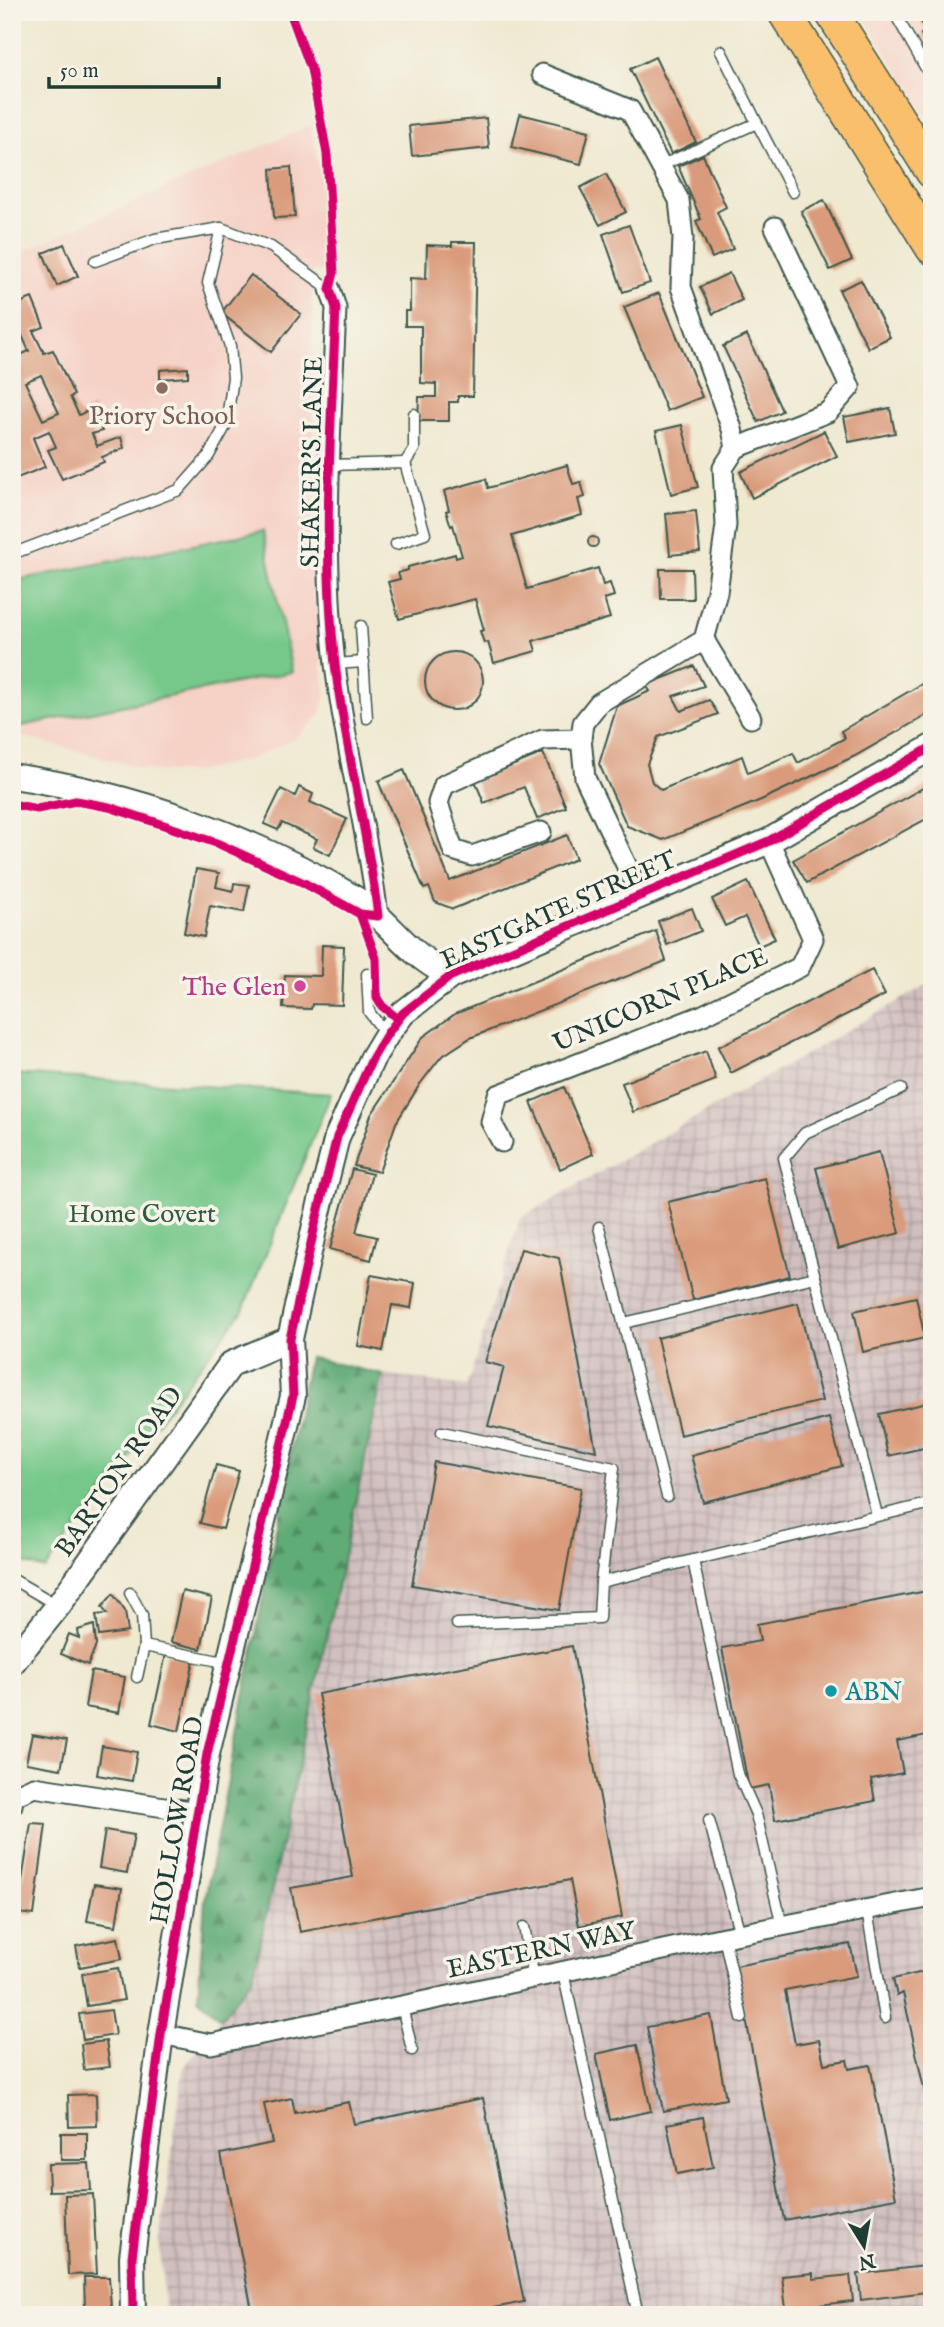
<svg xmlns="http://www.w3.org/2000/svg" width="944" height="2327" viewBox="0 0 944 2327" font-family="'IM FELL English',serif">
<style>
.built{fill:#f6d1c6}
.industrial{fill:url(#industrial-grid)}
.forest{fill:url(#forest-firs);stroke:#407455;stroke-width:2}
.park{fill:#76c88a;stroke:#4a825f;stroke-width:2}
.building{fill:#da9b7c;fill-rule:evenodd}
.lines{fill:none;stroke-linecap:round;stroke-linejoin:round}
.service-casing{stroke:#3e574b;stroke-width:13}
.minor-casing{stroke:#3e574b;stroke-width:23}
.tertiary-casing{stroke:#3e574b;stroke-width:28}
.trunk-casing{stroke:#3e574b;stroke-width:35}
.service{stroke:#fff;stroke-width:10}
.minor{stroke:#fff;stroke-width:19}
.tertiary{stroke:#fff;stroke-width:24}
.trunk{stroke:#f9bf6d;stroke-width:32}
.cycleway-casing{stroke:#f7f3e8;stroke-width:13}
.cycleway{stroke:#d6006c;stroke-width:9}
.education-dot{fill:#8d6e63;stroke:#f7f3e8;stroke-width:2.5}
.hotel-dot{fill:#d1479c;stroke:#f7f3e8;stroke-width:2.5}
.culture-dot{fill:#0f9aa8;stroke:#f7f3e8;stroke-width:2.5}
.labels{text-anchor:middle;stroke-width:7;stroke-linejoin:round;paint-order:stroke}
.education-label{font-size:26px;fill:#785e54;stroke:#f7f3e8}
.street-label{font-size:26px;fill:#1f3d34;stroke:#f7f3e8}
.hotel-label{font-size:26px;fill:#b23c85;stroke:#f7f3e8;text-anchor:end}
.park-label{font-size:26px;fill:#305945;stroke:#f7f3e8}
.culture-label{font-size:26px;fill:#0d838f;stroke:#f7f3e8;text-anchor:start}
</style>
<defs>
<pattern id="industrial-grid" width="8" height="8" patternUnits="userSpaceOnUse" patternTransform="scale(1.75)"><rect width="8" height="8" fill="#d1bfbf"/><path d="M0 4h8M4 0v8" fill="none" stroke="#a99c9c"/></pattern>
<pattern id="forest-firs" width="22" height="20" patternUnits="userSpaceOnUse" patternTransform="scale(1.75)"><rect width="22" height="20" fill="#60ac76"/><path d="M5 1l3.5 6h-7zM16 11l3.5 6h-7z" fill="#4f8d62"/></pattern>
</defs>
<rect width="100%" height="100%" fill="#f7f3e8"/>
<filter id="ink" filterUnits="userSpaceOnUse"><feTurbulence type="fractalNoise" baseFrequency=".0143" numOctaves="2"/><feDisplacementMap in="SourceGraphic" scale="14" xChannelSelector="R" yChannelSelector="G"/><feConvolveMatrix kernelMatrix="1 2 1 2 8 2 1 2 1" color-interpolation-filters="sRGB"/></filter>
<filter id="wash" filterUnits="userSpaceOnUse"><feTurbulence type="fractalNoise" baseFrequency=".00686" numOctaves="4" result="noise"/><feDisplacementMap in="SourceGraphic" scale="28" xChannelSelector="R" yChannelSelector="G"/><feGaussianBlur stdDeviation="1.57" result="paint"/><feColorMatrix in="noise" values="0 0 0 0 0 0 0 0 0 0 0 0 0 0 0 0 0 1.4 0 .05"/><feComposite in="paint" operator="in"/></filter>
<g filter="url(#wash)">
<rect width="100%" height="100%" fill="#efe9d0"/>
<g class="built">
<polygon points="861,12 932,12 932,126 881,44"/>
<polygon points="311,125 321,182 325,271 312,271 313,506 320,653 326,697 321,711 323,713 295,739 250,759 196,772 164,772 141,768 12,734 12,256"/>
</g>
<polygon class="industrial" points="932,982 932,2315 165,2315 160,2242 183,2069 253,1976 384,1375 467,1386 520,1218"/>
<polygon class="forest" points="309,1357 383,1375 253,1976 221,2019 198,1998 205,1900"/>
<g class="park">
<polygon points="263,531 292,672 16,727 12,706 12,581"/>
<polygon points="12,1074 331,1094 243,1310 45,1569 12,1560"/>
</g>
<g id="blocks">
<g class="building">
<polygon points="916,12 932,12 932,55 921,34 926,31"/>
<polygon points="655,57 696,142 671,154 630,69"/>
<polygon points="520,114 589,131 581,164 512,147"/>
<polygon points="486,118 489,148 412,156 409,126"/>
<polygon points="703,155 726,207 717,212 733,249 712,258 696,221 701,219 678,166"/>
<polygon points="291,167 295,217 274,218 271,169"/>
<polygon points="606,174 626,212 600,225 580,188"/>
<polygon points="824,200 852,260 830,270 801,211"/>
<polygon points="629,225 650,283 623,292 603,234"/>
<polygon points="452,242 476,242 473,396 458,396 458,402 449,402 449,421 418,421 419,397 436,397 436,384 421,383 421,326 405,326 405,311 410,311 410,278 426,279 427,245 452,246"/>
<polygon points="64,244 78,276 57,286 43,253"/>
<polygon points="729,273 742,300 713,314 700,287"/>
<polygon points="251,275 301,314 271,352 221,313"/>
<polygon points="861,280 890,337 868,348 839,290"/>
<polygon points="659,293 702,397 667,411 624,307"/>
<path d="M32,298l12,29 -11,4 11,22 9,-3 21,45 -4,2 9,18 14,-7 9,23 -10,3 5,12 24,-9 3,11 -22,9 2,5 -42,17 -14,-29 8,-3 -7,-16 -16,7 12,29 -33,13v-121l17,-8 -17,-38v-7zM41,375l18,38 -16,7 -18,-38z"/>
<polygon points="747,335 782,411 758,422 723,346"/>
<polygon points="188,368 188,377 160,379 160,370"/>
<polygon points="890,408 895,433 849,442 844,417"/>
<polygon points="682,425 698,487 671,494 656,431"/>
<polygon points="824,431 837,456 752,498 740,472"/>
<polygon points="567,465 573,484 581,482 585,497 578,499 582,515 512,536 527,589 598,568 603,585 610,583 614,596 604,599 610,618 533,641 536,651 494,663 488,642 484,643 480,631 484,630 475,599 399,619 388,582 400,579 398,573 408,570 408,567 455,554 456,558 462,556 453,525 451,526 446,511 449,510 444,491 486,479 488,488"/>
<polygon points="696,511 700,552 670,555 666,514"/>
<circle cx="593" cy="542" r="5"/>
<polygon points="660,569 692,569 693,599 661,599"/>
<circle cx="454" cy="681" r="29"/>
<polygon points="694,666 704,686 673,696 681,711 709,700 718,714 658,737 647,764 652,782 661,790 742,756 748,773 793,753 798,763 845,738 841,731 932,678 932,712 855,756 761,800 663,840 627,826 599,764 617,706 650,691 646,685"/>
<polygon points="543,753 566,807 537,819 524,787 484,803 475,781"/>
<polygon points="404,770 450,881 567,835 576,859 453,909 435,902 429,887 424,889 378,781"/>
<polygon points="932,783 932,816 807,883 793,860"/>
<polygon points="299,787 313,794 310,802 347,819 330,855 313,847 317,839 282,823 278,830 264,824 281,789 295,796"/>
<polygon points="196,869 219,873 216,887 233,891 234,883 249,885 244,912 210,906 204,937 184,933"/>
<polygon points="748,882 775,939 759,946 745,917 725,926 712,899"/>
<polygon points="692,908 701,931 667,945 658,921"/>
<polygon points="656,931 666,961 470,1038 441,1057 420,1084 396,1123 379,1172 354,1166 371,1115 423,1037 455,1014"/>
<polygon points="322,945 344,946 342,1005 312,1004 311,1009 283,1008 285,975 321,976"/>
<polygon points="872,970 885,995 731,1073 718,1047"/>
<polygon points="706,1051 716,1080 633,1112 622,1083"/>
<polygon points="564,1087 593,1154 560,1169 531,1102"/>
<polygon points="879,1152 900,1233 838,1249 816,1168"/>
<polygon points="352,1169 372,1174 356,1232 377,1237 371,1260 330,1249"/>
<polygon points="765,1178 790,1276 693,1300 668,1202"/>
<polygon points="521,1249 559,1258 596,1451 488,1426 504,1367 485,1362"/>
<polygon points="371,1275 415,1283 411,1308 392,1305 383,1351 358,1346"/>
<polygon points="916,1297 925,1338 863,1352 854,1311"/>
<polygon points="798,1303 822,1401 680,1435 657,1338"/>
<polygon points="932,1402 932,1446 888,1456 879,1414"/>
<polygon points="829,1418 842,1466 703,1502 691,1455"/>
<polygon points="434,1462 581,1488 559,1610 412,1585"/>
<polygon points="216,1465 239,1471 223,1529 200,1523"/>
<polygon points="932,1590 932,1734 897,1741 903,1773 871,1779 875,1801 775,1820 769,1785 749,1789 722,1648 760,1641 757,1624"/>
<polygon points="182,1591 212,1598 201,1649 171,1642"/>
<polygon points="113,1594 125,1611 128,1632 99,1636 96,1615 107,1614 102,1607"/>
<polygon points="94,1625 96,1645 88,1665 61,1654 69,1634 79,1638 78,1630"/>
<polygon points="572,1646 622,1917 579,1926 570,1880 300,1932 291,1888 353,1877 318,1694"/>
<polygon points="166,1654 194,1660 179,1731 151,1724"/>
<polygon points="91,1671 125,1677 119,1713 85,1707"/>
<polygon points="32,1734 67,1740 61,1769 26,1763"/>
<polygon points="102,1746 137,1752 132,1781 97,1775"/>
<polygon points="31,1823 46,1824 34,1915 17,1913"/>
<polygon points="105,1830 134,1835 127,1873 99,1868"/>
<polygon points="94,1884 122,1888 116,1926 87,1921"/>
<polygon points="118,1938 122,1959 80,1967 76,1946"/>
<polygon points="850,1944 857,1976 785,1990 795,2044 819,2040 824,2064 847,2060 849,2069 870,2065 896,2198 784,2220 736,1966"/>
<polygon points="118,1968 124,2000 87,2006 82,1974"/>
<polygon points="932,1970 932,2121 931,2121 903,1993 897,1996 893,1979"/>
<polygon points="111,2010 115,2035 83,2040 79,2014"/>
<polygon points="711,2015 726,2099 663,2111 647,2027"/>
<polygon points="106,2041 110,2067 84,2070 81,2044"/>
<polygon points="637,2045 651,2111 610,2120 596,2054"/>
<polygon points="96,2094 97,2126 69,2127 68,2095"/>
<polygon points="292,2098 295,2113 349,2102 354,2124 483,2098 524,2302 457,2315 253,2315 221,2154 272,2143 264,2104"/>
<polygon points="703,2117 713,2167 677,2174 667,2124"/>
<rect x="61" y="2133" width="26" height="27"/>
<polygon points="89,2163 91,2190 49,2191 48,2164"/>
<polygon points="93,2194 97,2274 68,2275 65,2195"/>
<polygon points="924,2266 927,2292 861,2300 858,2274"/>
<polygon points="813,2273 813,2279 850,2275 853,2301 786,2309 782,2276"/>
<polygon points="84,2277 109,2277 111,2308 85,2308"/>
</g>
</g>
</g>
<g filter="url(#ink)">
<use href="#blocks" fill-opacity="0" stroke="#3e574b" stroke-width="2"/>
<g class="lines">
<g class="service-casing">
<g id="service">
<polyline points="894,12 932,79"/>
<polyline points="721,51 757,123"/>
<polyline points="660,166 757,123 793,192"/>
<polyline points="95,261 155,239 221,228 271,247 330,289"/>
<polyline points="405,463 414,449 414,414"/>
<polyline points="329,465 405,463 425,534 396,544"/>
<polyline points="12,554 179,490 208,457 226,425 233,378 230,346 208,283 221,228"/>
<polyline points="361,626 367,718"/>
<polyline points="335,664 364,662"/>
<polyline points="367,974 369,1012 386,1034"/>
<polyline points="599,1227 667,1496"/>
<polyline points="624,1323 815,1277"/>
<polyline points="442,1432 614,1468 601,1582 599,1618 457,1624"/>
<polyline points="877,1515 784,1158 805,1133 901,1089"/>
<polyline points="693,1560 738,1774 756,1814 782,1926"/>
<polyline points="12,1579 57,1605"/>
<polyline points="601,1582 932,1503"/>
<polyline points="130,1593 142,1615 144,1646 229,1663"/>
<polyline points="137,1677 144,1646"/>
<polyline points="709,1820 740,1934"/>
<polyline points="867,1910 885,2018"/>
<polyline points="524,1927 534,1978"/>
<polyline points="724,1937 742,2018"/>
<polyline points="563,1972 638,2315"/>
<polyline points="402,2006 412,2050"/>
</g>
</g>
<g class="minor-casing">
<g id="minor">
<polyline points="542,74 630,110 679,200 683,238 681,287 732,429 736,448 723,468 726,525 717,592 704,640 599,703 583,723 581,739 585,778 641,896"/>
<path d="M330,289l6,19c-5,119 -14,237 -1,356 10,85 33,167 43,252"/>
<polyline points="736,448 828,412 850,387 775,227"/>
<polyline points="704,640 751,718"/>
<polyline points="541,832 472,856 453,850 438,803 444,785 543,740 581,739"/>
<polyline points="502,1142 491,1122 498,1095 703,1015 800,967 813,939 769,841"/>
<polyline points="12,1805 14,1796 34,1787 197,1812"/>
<polyline points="161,2034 211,2044 402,2006 724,1937 932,1897"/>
</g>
</g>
<g class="tertiary-casing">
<g id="tertiary">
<path d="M12,776c121,18 239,60 344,123 23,14 39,36 59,53 11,10 23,17 36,24"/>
<polyline points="12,1663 58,1606 231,1364 290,1339"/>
<polyline points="133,2315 132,2257 161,2034 207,1754 293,1396 290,1339 315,1225 337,1137 372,1059 387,1034 403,1013 451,976 769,841 932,747"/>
</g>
</g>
<g class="trunk-casing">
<g id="trunk">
<polyline points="784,12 932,248"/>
<polyline points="831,12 932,172"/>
</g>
</g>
<use href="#service" class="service"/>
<use href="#minor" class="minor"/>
<use href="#tertiary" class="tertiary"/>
<use href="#trunk" class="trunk"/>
<g class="cycleway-casing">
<g id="cycleway">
<path d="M12,804l25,5 39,-8 33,6 46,15 64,22 35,16 50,23 56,31 18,2c-10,-85 -33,-167 -43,-252 -13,-119 -4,-237 1,-356l-6,-19 4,-16 -7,-119 -16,-85 -21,-57"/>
<polyline points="360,914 376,958 377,998 382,1006 398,1019"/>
<polyline points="133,2315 132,2257 161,2034 207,1754 293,1396 290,1339 315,1225 337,1137 372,1059 387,1034 403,1013 451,976 769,841 932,747"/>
</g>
</g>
<use href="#cycleway" class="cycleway"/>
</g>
</g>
<circle class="education-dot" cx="162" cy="388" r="7"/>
<circle class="hotel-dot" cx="300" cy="986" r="7"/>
<circle class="culture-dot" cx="831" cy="1691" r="7"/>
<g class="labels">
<g class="education-label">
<text x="162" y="424">Priory School</text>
</g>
<g class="street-label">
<text transform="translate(311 462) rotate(-89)" y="9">SHAKER'S LANE</text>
<text transform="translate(558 909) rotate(-24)" y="9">EASTGATE STREET</text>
<text transform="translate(660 999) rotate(-23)" y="9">UNICORN PLACE</text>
<text transform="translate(118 1471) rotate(-55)" y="9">BARTON ROAD</text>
<text transform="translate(176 1820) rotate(-80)" y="9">HOLLOW ROAD</text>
<text transform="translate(541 1949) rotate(-12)" y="9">EASTERN WAY</text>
</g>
<g class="hotel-label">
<text x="286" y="995">The Glen</text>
</g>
<g class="park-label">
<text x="142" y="1222">Home Covert</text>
</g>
<g class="culture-label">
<text x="845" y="1700">ABN</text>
</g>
</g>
<rect width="944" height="2327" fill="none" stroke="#f7f3e8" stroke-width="42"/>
<g transform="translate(864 2246) rotate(169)" stroke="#f7f3e8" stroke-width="5" paint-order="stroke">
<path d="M0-5L12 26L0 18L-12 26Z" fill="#1f3d34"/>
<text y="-10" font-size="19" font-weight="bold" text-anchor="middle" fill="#1f3d34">N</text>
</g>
<path d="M49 77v10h170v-10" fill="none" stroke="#1f3d34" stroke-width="3.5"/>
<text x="60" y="77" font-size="21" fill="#1f3d34" stroke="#f7f3e8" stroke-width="5" paint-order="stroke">50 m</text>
</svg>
